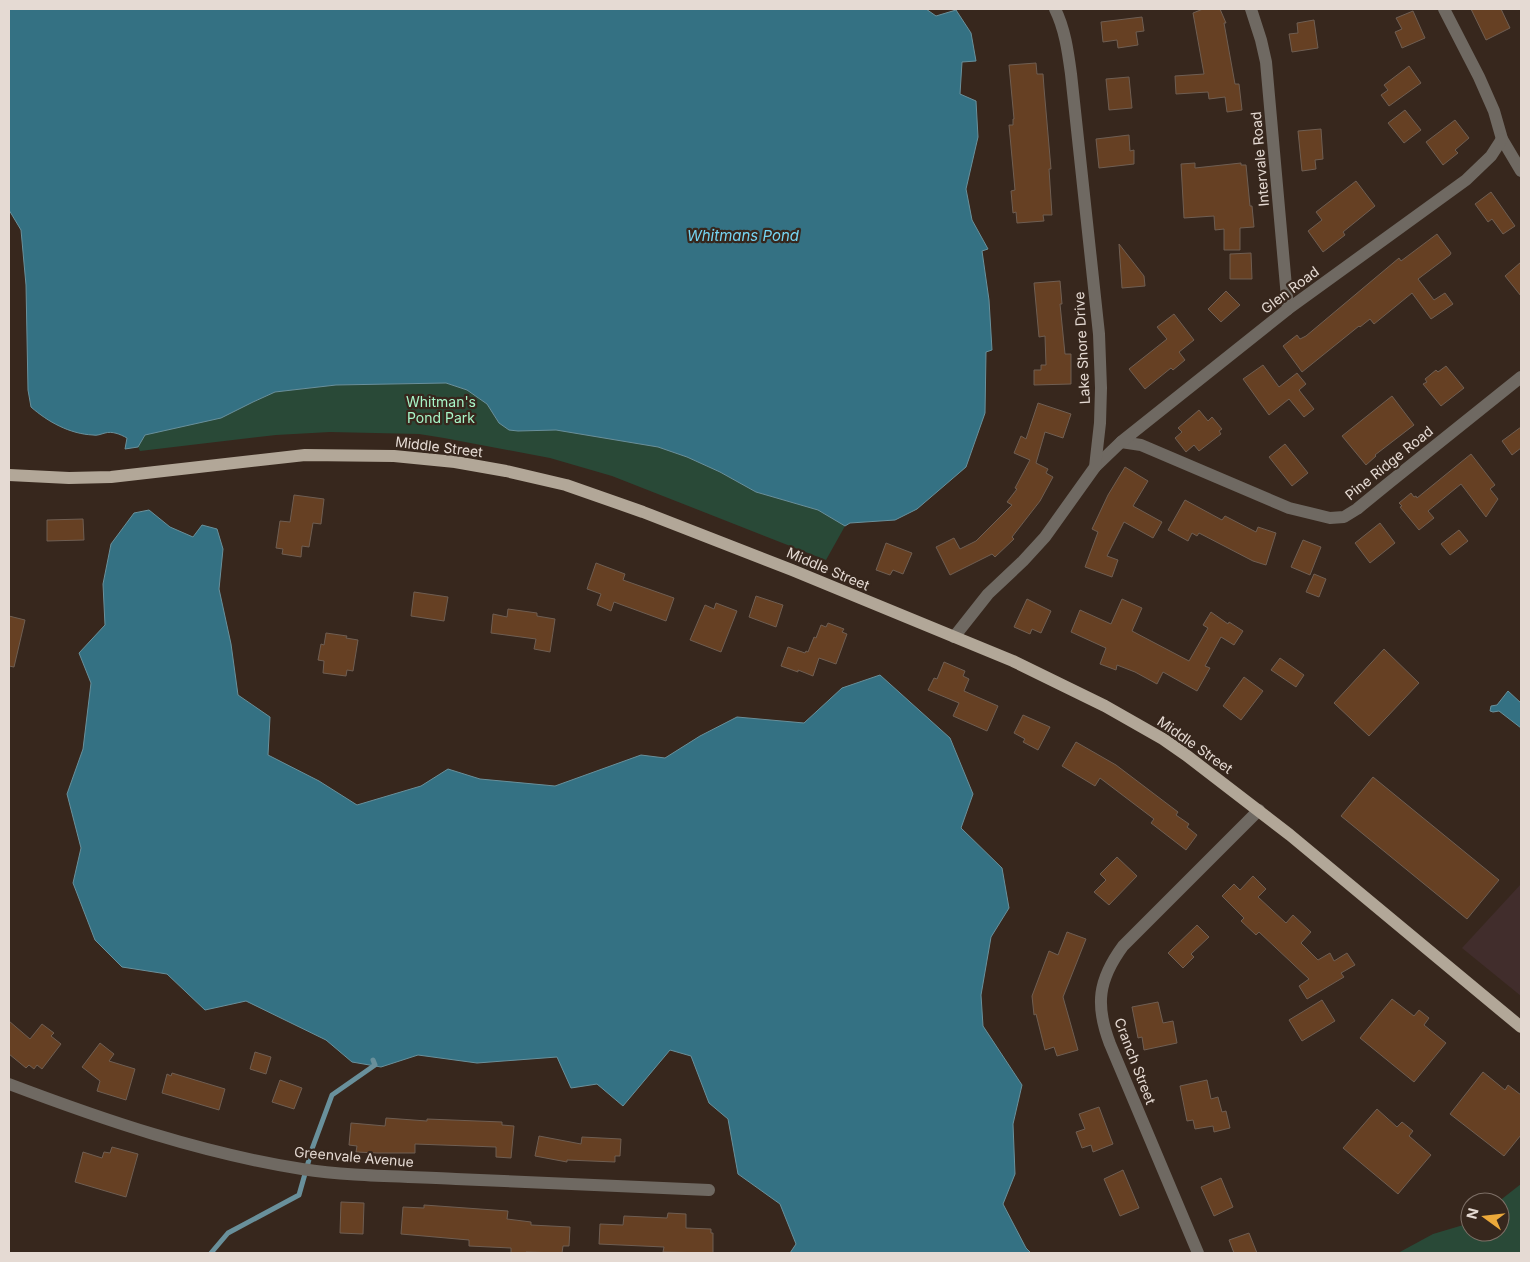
<svg xmlns="http://www.w3.org/2000/svg" width="1530" height="1262" viewBox="0 0 1530 1262" font-family="Inter,sans-serif">
<style>
.commercial{fill:#412d2c}
.green{fill:#294937}
.water{fill:#347183;stroke:#69909b}
.lines{fill:none;stroke-linecap:round;stroke-linejoin:round}
.stream{stroke:#69909b;stroke-width:5}
.building{fill:#664023;stroke:#6f5e52}
.minor{stroke:#6f6962;stroke-width:12}
.major{stroke:#b2a798;stroke-width:12}
.labels{text-anchor:middle;stroke-width:4.5;stroke-linejoin:round;paint-order:stroke}
.street-label{font-size:14px;fill:#e5dad3;stroke:#37271d}
.park-label{font-size:14px;fill:#a8f5c8;stroke:#37271d}
.water-label{font-size:15px;font-style:italic;fill:#75d4f2;stroke:#37271d}
</style>
<rect width="100%" height="100%" fill="#37271d"/>
<polygon class="commercial" points="1521,884 1521,996 1462,948"/>
<g class="green">
<polygon points="446,383 467,390 487,404 499,423 518,431 556,430 658,447 687,457 720,472 756,492 818,510 845,526 826,560 612,476 550,458 444,438 419,434 330,432 276,435 140,451 138,447 145,435 253,402 275,392 336,385"/>
<polygon points="1521,1184 1521,1253 1398,1253 1433,1234 1470,1223 1470,1232 1500,1232 1500,1202 1498,1202"/>
</g>
<g class="water">
<path d="M9,9h917l10,7 20,-6 15,23 5,28 -14,1 -2,32 16,7 2,36 -12,52 6,31 16,29 -6,2 7,49 3,50 -6,2 -1,61 -19,54 -49,42 -22,11 -45,3 -5,3 -27,-16 -62,-18 -36,-20 -33,-15 -29,-10 -102,-17 -38,1 -9,-1 -10,-7 -12,-19 -20,-14 -21,-7 -110,2 -61,7 -22,10 -32,16 -76,17 -7,12 -13,2 2,-11c-7,-4 -15,-7 -22,-5 -4,1 -8,3 -12,2 -23,-1 -45,-13 -62,-28l-3,-17 -2,-105 -5,-55 -12,-20z"/>
<polygon points="149,510 170,527 193,537 202,525 217,529 223,549 219,589 231,644 238,695 270,717 268,755 319,781 357,805 421,786 448,769 480,779 555,786 641,755 665,758 700,736 737,717 804,723 842,688 880,675 950,738 973,794 961,828 1002,868 1009,908 991,937 981,995 983,1026 1022,1085 1013,1124 1015,1174 1003,1204 1026,1248 1031,1253 790,1253 796,1244 780,1204 738,1174 728,1119 709,1103 691,1056 670,1050 623,1106 597,1084 571,1088 557,1057 477,1063 418,1055 381,1067 352,1062 326,1040 246,1001 205,1010 167,974 122,967 95,940 73,883 81,848 67,794 83,749 91,683 79,653 105,625 103,584 111,544 134,513"/>
<polygon points="1508,691 1521,703 1521,728 1499,711 1493,712 1490,711 1491,706 1497,705"/>
</g>
<g class="lines">
<polyline class="stream" points="211,1253 228,1233 299,1195 312,1149 332,1095 375,1065 373,1060"/>
</g>
<g class="building">
<polygon points="1203,9 1220,9 1226,23 1224,23 1235,84 1239,84 1242,110 1227,112 1225,97 1209,99 1208,92 1176,94 1175,76 1204,74 1193,13"/>
<polygon points="1471,9 1501,9 1510,28 1486,40"/>
<polygon points="1413,11 1425,38 1402,48 1395,32 1402,29 1396,18"/>
<polygon points="1142,17 1144,31 1136,32 1138,45 1118,48 1117,40 1103,42 1101,22"/>
<polygon points="1314,20 1318,48 1292,52 1289,34 1298,33 1297,23"/>
<polygon points="1036,63 1037,74 1043,74 1044,88 1051,169 1049,169 1052,215 1043,215 1044,221 1017,223 1016,212 1013,213 1011,191 1015,190 1009,125 1013,125 1013,119 1014,119 1009,65"/>
<polygon points="1409,66 1421,83 1389,106 1381,95 1388,90 1384,85"/>
<polygon points="1129,77 1132,108 1109,110 1106,79"/>
<polygon points="1405,110 1421,130 1404,143 1388,123"/>
<polygon points="1455,120 1469,138 1455,150 1458,153 1443,165 1426,142"/>
<polygon points="1321,129 1323,159 1315,160 1316,169 1302,171 1298,131"/>
<polygon points="1129,135 1130,151 1134,150 1134,164 1099,168 1096,139"/>
<polygon points="1195,163 1195,168 1241,163 1241,165 1246,165 1250,206 1252,206 1254,227 1240,228 1240,250 1224,250 1224,229 1215,230 1214,216 1184,218 1181,164"/>
<polygon points="1356,181 1375,206 1343,232 1345,235 1323,252 1308,231 1322,220 1316,212"/>
<polygon points="1491,192 1515,226 1503,234 1492,219 1488,222 1475,204"/>
<polygon points="1437,234 1451,253 1450,255 1418,279 1434,300 1445,293 1453,304 1431,319 1412,293 1374,324 1370,319 1360,327 1359,326 1302,372 1283,346 1297,335 1300,339 1306,336 1399,258 1401,261"/>
<polygon points="1119,244 1144,276 1145,286 1122,288"/>
<polygon points="1251,253 1252,279 1230,279 1230,254"/>
<polygon points="1521,262 1521,296 1505,276"/>
<polygon points="1060,281 1062,304 1060,304 1065,354 1071,354 1071,384 1034,385 1034,370 1041,370 1041,365 1046,365 1045,336 1039,337 1034,283"/>
<polygon points="1226,291 1240,305 1221,322 1208,309"/>
<polygon points="1174,314 1194,340 1179,352 1185,360 1173,370 1171,368 1145,389 1129,369 1167,339 1157,327"/>
<polygon points="1263,365 1279,387 1297,373 1306,384 1299,390 1314,409 1304,417 1289,399 1269,415 1243,379"/>
<polygon points="1446,366 1464,388 1441,406 1423,384 1427,382 1425,379 1436,370 1438,372"/>
<polygon points="1392,396 1414,425 1375,455 1376,456 1366,465 1342,436"/>
<polygon points="1038,403 1071,414 1063,438 1045,432 1036,463 1048,469 1046,473 1053,477 1040,501 1012,537 1014,539 995,557 992,554 950,575 936,547 954,538 960,549 976,541 1012,505 1007,502 1017,489 1015,488 1030,460 1014,453 1021,436 1026,439"/>
<polygon points="1199,410 1208,421 1212,417 1222,429 1219,431 1221,434 1199,451 1194,445 1186,452 1175,438 1182,432 1178,428"/>
<polygon points="1521,427 1521,448 1512,455 1502,441"/>
<polygon points="1285,444 1308,473 1292,486 1269,457"/>
<polygon points="1471,454 1495,485 1490,489 1498,499 1486,517 1461,484 1428,511 1434,518 1419,530 1400,507 1402,506 1399,503 1411,493 1414,497 1416,496 1417,498"/>
<polygon points="1125,467 1148,481 1133,506 1162,522 1153,538 1124,522 1107,556 1118,560 1112,577 1085,567 1098,532 1092,529 1108,495"/>
<polygon points="294,495 324,499 321,524 313,523 309,547 302,546 301,557 282,554 283,549 276,548 280,521 290,522"/>
<polygon points="1185,500 1222,520 1225,516 1256,532 1258,527 1276,533 1266,565 1253,561 1199,533 1197,536 1192,533 1188,541 1168,530"/>
<polygon points="83,519 84,540 47,541 47,520"/>
<polygon points="1380,523 1395,543 1370,563 1355,543"/>
<polygon points="1459,530 1468,541 1450,555 1441,544"/>
<polygon points="1303,540 1321,547 1310,575 1291,567"/>
<polygon points="886,543 912,553 903,574 893,570 890,575 876,570"/>
<polygon points="596,563 625,574 623,580 674,598 666,621 614,602 611,611 597,605 601,594 587,589"/>
<polygon points="1314,574 1326,579 1319,597 1306,592"/>
<polygon points="414,592 448,597 444,621 411,616"/>
<polygon points="756,596 783,605 776,627 749,617"/>
<polygon points="1027,599 1051,611 1041,633 1032,629 1030,634 1014,627"/>
<polygon points="1122,599 1142,608 1132,631 1189,661 1208,628 1203,625 1211,612 1228,624 1229,622 1243,631 1234,645 1221,637 1205,666 1210,668 1197,691 1163,672 1157,684 1135,672 1117,665 1116,670 1100,664 1106,648 1071,632 1080,610 1111,624"/>
<polygon points="716,603 737,611 721,652 690,640 705,605 714,609"/>
<polygon points="508,609 537,613 537,616 555,619 550,652 534,649 536,639 491,633 493,614 507,617"/>
<polygon points="9,616 25,620 14,667 9,666"/>
<polygon points="828,623 844,629 842,632 847,634 836,664 819,658 813,676 798,670 798,672 781,666 788,647 805,653 806,651 808,652 814,637 816,638 821,625 826,627"/>
<polygon points="326,633 347,636 346,638 358,640 353,671 347,670 346,676 323,673 324,661 318,660 321,644 324,645"/>
<polygon points="1384,649 1419,683 1369,736 1334,703"/>
<polygon points="1280,658 1304,675 1296,687 1271,670"/>
<polygon points="944,662 965,671 963,676 969,679 964,691 998,706 987,731 953,716 959,703 928,690 934,678 937,679"/>
<polygon points="1244,677 1263,691 1241,720 1223,706"/>
<polygon points="1023,715 1050,727 1038,750 1023,742 1025,739 1014,733"/>
<polygon points="1076,742 1116,765 1178,812 1176,815 1189,824 1187,827 1197,835 1186,850 1151,823 1154,819 1100,778 1095,786 1062,766"/>
<polygon points="1373,777 1499,880 1467,919 1341,816"/>
<polygon points="1117,857 1137,876 1109,905 1094,892 1106,880 1100,874"/>
<polygon points="1253,876 1266,889 1258,897 1286,923 1293,915 1311,932 1301,943 1318,960 1330,953 1334,961 1347,953 1355,965 1341,973 1344,977 1307,999 1299,986 1309,979 1259,932 1256,935 1241,921 1244,918 1222,896 1234,884 1240,890"/>
<polygon points="1197,925 1209,937 1191,954 1194,957 1183,968 1168,953"/>
<polygon points="1067,932 1086,939 1063,997 1078,1050 1057,1056 1054,1047 1045,1050 1036,1014 1034,1015 1032,996 1049,951 1058,955"/>
<polygon points="1392,999 1414,1016 1419,1010 1429,1018 1424,1025 1446,1043 1414,1082 1360,1038"/>
<polygon points="1322,1000 1335,1021 1302,1041 1289,1020"/>
<polygon points="1158,1002 1163,1023 1173,1021 1177,1043 1144,1050 1142,1037 1138,1038 1132,1007"/>
<polygon points="9,1021 30,1039 42,1024 54,1033 51,1036 61,1044 42,1069 37,1065 34,1069 29,1065 26,1068 9,1054"/>
<polygon points="100,1043 114,1054 109,1061 135,1069 126,1100 97,1091 100,1081 82,1067"/>
<polygon points="255,1052 271,1057 266,1074 250,1069"/>
<polygon points="1483,1072 1505,1090 1508,1085 1521,1095 1521,1135 1504,1156 1450,1114"/>
<polygon points="172,1073 225,1089 219,1110 162,1093 167,1074 171,1076"/>
<polygon points="280,1080 302,1088 294,1109 272,1102"/>
<polygon points="1207,1080 1211,1099 1218,1097 1222,1112 1226,1111 1230,1128 1214,1132 1213,1126 1195,1129 1193,1120 1187,1121 1180,1086"/>
<polygon points="1099,1107 1113,1144 1093,1152 1091,1145 1082,1148 1076,1132 1085,1129 1079,1114"/>
<polygon points="1377,1109 1397,1127 1402,1122 1413,1131 1409,1136 1431,1155 1398,1194 1343,1148"/>
<polygon points="386,1118 427,1121 427,1119 502,1122 502,1125 514,1126 511,1158 496,1157 496,1147 415,1144 415,1153 378,1153 356,1152 357,1146 349,1145 351,1123 385,1126"/>
<polygon points="539,1136 581,1144 582,1137 621,1139 620,1156 615,1156 615,1162 567,1160 567,1162 535,1156"/>
<polygon points="112,1147 138,1154 126,1197 75,1182 83,1152 102,1158 104,1152 110,1153"/>
<polygon points="1123,1170 1139,1208 1120,1216 1104,1179"/>
<polygon points="1221,1178 1233,1207 1214,1216 1201,1187"/>
<polygon points="341,1202 364,1203 363,1234 340,1233"/>
<polygon points="424,1205 508,1211 507,1219 531,1222 531,1225 570,1227 569,1246 563,1246 562,1253 526,1252 526,1253 511,1253 511,1248 469,1246 469,1240 401,1234 403,1207 424,1208"/>
<polygon points="668,1213 686,1214 686,1228 711,1229 711,1233 713,1233 713,1253 663,1252 664,1247 599,1244 600,1224 623,1225 624,1216 667,1218"/>
<polygon points="1249,1233 1257,1253 1234,1253 1229,1240"/>
</g>
<g class="lines">
<g class="minor">
<polyline points="1251,9 1261,40 1266,62 1288,309"/>
<polyline points="1444,9 1479,77 1494,111 1502,139 1521,171"/>
<polyline points="1121,442 1141,445 1289,508 1330,518 1344,517 1357,509 1390,482 1521,377"/>
<polyline points="1095,467 1121,442 1288,309 1466,180 1491,156 1502,139"/>
<path d="M954,637l34,-43 35,-33 22,-24 50,-70 5,-44 1,-35 -2,-54 -28,-260c-3,-22 -6,-45 -16,-65"/>
<path d="M9,1084c95,36 192,69 293,85 50,8 103,7 154,10 84,3 168,7 253,11"/>
<path d="M1198,1253l-88,-209c-15,-39 -12,-64 13,-98l136,-136"/>
</g>
<polyline class="major" points="9,475 69,478 111,477 305,455 394,456 455,462 506,471 566,485 643,512 792,570 1013,661 1105,706 1163,739 1186,755 1290,835 1521,1027"/>
</g>
<g class="labels">
<g class="street-label">
<text transform="translate(1260 159) rotate(-95)" y="5">Intervale Road</text>
<text transform="translate(1290 290) rotate(-37)" y="5">Glen Road</text>
<text transform="translate(1082 348) rotate(-93)" y="5">Lake Shore Drive</text>
<text transform="translate(439 447) rotate(7)" y="5">Middle Street</text>
<text transform="translate(1389 463) rotate(-39)" y="5">Pine Ridge Road</text>
<text transform="translate(828 569) rotate(23)" y="5">Middle Street</text>
<text transform="translate(1195 745) rotate(35)" y="5">Middle Street</text>
<text transform="translate(1135 1061) rotate(69)" y="5">Cranch Street</text>
<text transform="translate(354 1157) rotate(5)" y="5">Greenvale Avenue</text>
</g>
<g class="park-label">
<text x="441" y="407">Whitman's<tspan x="441" dy="16">Pond Park</tspan></text>
</g>
<g class="water-label">
<text x="743" y="241">Whitmans Pond</text>
</g>
</g>
<rect width="1530" height="1262" fill="none" stroke="#e5dad3" stroke-width="20"/>
<g transform="translate(1485 1217) rotate(285)"><circle r="24" fill="#37271d" stroke="#7d6f66"/>
<path d="M0-4L9 19L0 12L-9 19Z" fill="#eca93a"/>
<text y="-8" font-size="14" font-weight="bold" text-anchor="middle" fill="#e5dad3">N</text>
</g>
</svg>
